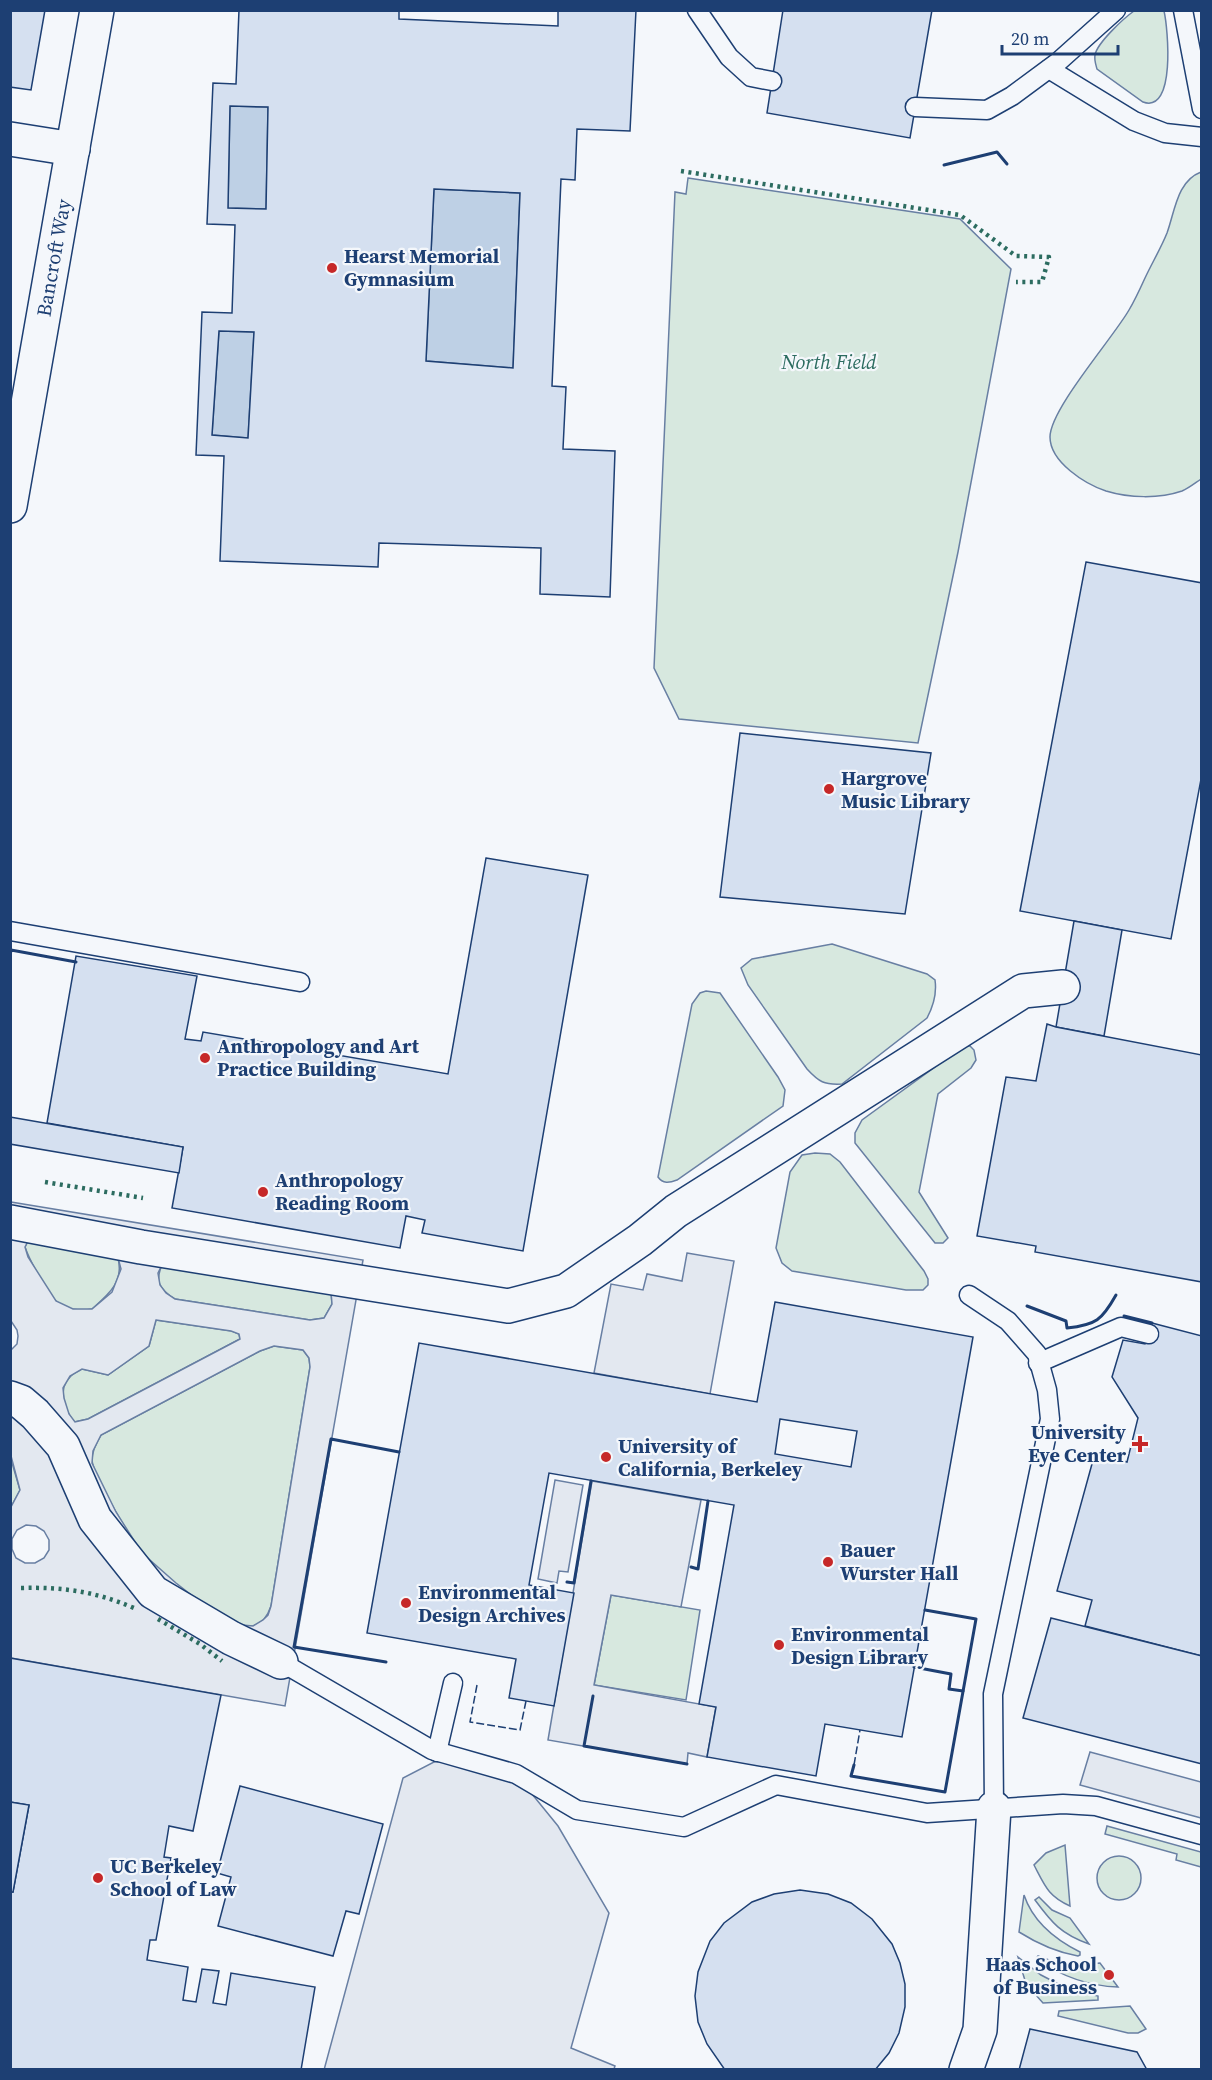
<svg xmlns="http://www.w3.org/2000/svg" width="1212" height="2080" viewBox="0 0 1212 2080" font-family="'Source Serif 4',serif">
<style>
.green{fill:#d7e8df;stroke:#687fa3;stroke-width:1.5}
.parking{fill:#e3e8f0;stroke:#687fa3;stroke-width:1.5;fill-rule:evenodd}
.water{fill:#bed0e5;stroke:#687fa3;stroke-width:1.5}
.building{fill:#d5e0f0;stroke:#1d3f73;stroke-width:1.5;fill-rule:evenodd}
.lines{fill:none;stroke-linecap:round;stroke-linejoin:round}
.lane-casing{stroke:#1d3f73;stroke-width:21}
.street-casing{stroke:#1d3f73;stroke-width:36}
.secondary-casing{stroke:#1d3f73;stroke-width:36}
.lane{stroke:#f4f7fb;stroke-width:18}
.street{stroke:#f4f7fb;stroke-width:33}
.secondary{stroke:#f4f7fb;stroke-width:33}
.hedge{stroke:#2c6c60;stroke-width:4.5;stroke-dasharray:3 4.5;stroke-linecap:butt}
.fence{stroke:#1d3f73;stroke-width:1.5;stroke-dasharray:8 3;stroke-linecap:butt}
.wall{stroke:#1d3f73;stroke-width:3}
.poi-dot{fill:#c62828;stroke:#f4f7fb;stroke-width:2}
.labels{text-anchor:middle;stroke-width:4.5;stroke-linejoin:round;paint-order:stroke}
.poi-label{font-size:20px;font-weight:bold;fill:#1d3f73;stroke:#f4f7fb;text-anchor:start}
.street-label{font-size:20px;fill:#1d3f73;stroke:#f4f7fb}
.park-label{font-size:20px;font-style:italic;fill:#2c6c60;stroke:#f4f7fb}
</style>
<rect width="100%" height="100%" fill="#f4f7fb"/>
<g class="green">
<path d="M1134,11h30c4,17 12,103 -21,91l-46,-33c-1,-4 -3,-9 -2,-14 2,-12 29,-37 39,-44z"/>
<path d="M1201,172v307c-6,4 -12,9 -19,12 -23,8 -53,7 -76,0 -21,-7 -56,-29 -56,-54 0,-28 63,-99 79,-127 6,-10 11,-21 16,-32 7,-15 16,-30 22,-45 8,-22 10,-52 34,-61z"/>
<polygon points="688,178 960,219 1011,269 958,552 918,743 679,719 654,668 675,192 686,194"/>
<path d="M832,944l95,30 8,6c2,14 -1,25 -8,38l-85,66c-18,1 -23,-2 -35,-15l-59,-84 -7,-17 11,-9z"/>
<path d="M706,991l14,2 58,84 7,13 -2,16 -106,74c-8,3 -14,4 -19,-3l34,-173 8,-11z"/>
<polygon points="964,1046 970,1046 974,1050 976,1060 971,1068 938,1094 919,1192 948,1238 943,1243 935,1243 855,1143 855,1133 862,1120"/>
<polygon points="815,1153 830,1154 840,1162 924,1271 928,1279 928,1285 923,1290 906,1290 792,1271 782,1263 776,1248 790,1172 802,1155"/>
<path d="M28,1241l90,17c6,24 -9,36 -26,51 -11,2 -27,1 -36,-8 -9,-8 -27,-42 -31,-54z"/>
<path d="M163,1263l168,29 1,12 -8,14 -14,2 -135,-21c-16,-10 -21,-18 -12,-36z"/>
<path d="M156,1320l76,11 7,3 1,5 -152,80 -14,3c-9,-12 -17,-33 -4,-45 3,-4 9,-6 12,-8l26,6 41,-29z"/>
<path d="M274,1346l29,4 6,8 1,9 -39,239c-3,9 -9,18 -18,20 -26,5 -93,-54 -110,-72 -11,-12 -50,-79 -51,-94 0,-9 4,-17 9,-25l159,-84z"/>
<polygon points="10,1456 20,1490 11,1507 10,1507"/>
<polygon points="611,1595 700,1610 686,1700 594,1685"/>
<polygon points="1107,1826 1201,1852 1201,1867 1176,1860 1177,1854 1105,1834"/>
<path d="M1065,1845l5,61c-22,-10 -25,-20 -36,-41l12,-12z"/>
<circle cx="1119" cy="1878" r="22"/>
<path d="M1024,1895c9,27 32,45 56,57v3l-2,1c-23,-4 -40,-12 -59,-24z"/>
<path d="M1039,1897l13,13 18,8 19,26c-28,-10 -37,-21 -54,-44z"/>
<path d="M1038,1956c21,9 40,10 62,7l18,24c-31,-1 -57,-11 -82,-28z"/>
<polygon points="1018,1957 1041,1975 1070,1990 1098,1996 1098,2000 1043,2003 1026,1984"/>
<polygon points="1130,2006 1146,2029 1138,2033 1128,2033 1058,2016 1059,2011"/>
</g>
<g class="parking">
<path d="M11,1202l352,58 -78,446 -274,-48v-151l9,-17 -9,-34v-106l6,-6 1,-8 -1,-6 -6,-9zM28,1241l90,17 3,11 -9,23 -20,17h-19l-17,-8 -28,-44 -3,-10zM163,1263l168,29 1,12 -8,14 -14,2 -135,-21 -9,-6 -6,-8 -2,-12zM156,1320l75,11 8,3 1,5 -152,80 -13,3 -6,-8 -5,-16 -1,-10 7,-12 12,-7 26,6 41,-29zM274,1346l29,4 6,8 1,9 -39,239 -3,9 -5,5 -10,6 -11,-1 -15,-5 -19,-12 -32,-25 -34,-30 -26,-41 -24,-49 1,-12 8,-16 159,-84zM26,1525l10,1 8,5 5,9v10l-5,8 -9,5h-10l-9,-5 -4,-9v-10l5,-9z"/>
<polygon points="687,1253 734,1261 710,1394 594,1373 611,1284 643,1290 647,1274 682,1281"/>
<polygon points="555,1480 583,1485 568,1572 559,1571 557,1583 538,1579"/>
<polygon points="592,1481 701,1500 681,1607 611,1595 594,1685 716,1707 707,1757 688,1753 687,1764 548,1740"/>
<polygon points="459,1749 510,1767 558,1826 609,1913 571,2048 615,2066 614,2069 324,2070 403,1778"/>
<polygon points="1090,1752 1201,1782 1201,1818 1080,1785"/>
</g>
<g class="water">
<polygon points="230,106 268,107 266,209 228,208"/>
<polygon points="434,189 520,193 513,368 426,361"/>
<polygon points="219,331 254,332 248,438 212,435"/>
</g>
<g class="building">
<polygon points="10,10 45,10 31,90 10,87"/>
<path d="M239,10h160v9l159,7v-16h78l-6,121 -53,-2 -2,51 -14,-1 -9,207 14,1 -3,62 52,2 -5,146 -70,-3 1,-46 -162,-5 -1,24 -158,-6 4,-105 -28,-1 6,-143 30,1 3,-88 -28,-1 6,-141 23,1zM230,106l38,1 -2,102 -38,-1zM434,189l86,4 -7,175 -87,-7zM219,331l35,1 -6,106 -36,-3z"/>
<polygon points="783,10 932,10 910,138 767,113"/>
<polygon points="1086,562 1202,583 1202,774 1171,939 1020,911"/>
<polygon points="740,733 931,753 905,914 720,897"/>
<polygon points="486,858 588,875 523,1251 422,1233 425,1220 406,1216 400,1248 172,1208 183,1147 47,1123 76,956 197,976 185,1039 201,1041 203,1032 448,1074"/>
<polygon points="1074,921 1122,930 1104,1036 1056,1027"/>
<polygon points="1047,1024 1056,1027 1202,1055 1202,1282 1035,1252 1036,1246 977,1236 1006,1077 1036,1081"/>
<polygon points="10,1117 183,1147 179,1173 10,1144"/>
<path d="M775,1302l198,35 -71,400 -77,-13 -9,52 -109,-19 9,-50 -17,-3 35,-199 -185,-32 -20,112 45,8 -20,113 -45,-8 7,-39 -149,-26 52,-290 338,59zM780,1419l77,12 -6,36 -76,-13z"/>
<polygon points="1152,1323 1202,1336 1202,1656 1085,1626 1092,1600 1057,1591 1095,1453 1127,1462 1138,1418 1112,1377 1123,1340 1145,1344"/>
<polygon points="1051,1618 1202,1656 1202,1764 1023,1718"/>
<polygon points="10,1658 221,1695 193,1831 169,1826 164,1857 171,1858 156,1940 150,1940 147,1960 188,1967 183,2000 196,2002 202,1969 219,1971 213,2003 226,2005 231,1973 315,1987 301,2070 10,2070 10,1892 13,1892 29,1805 10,1802"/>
<polygon points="240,1786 383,1824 359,1914 346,1911 333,1956 218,1926 231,1877 217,1873"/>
<polygon points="10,1802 29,1805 13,1892 10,1892"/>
<polygon points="800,1890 828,1894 851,1903 872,1919 892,1944 900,1963 905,1984 905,2007 899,2033 889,2053 875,2070 725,2070 707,2044 698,2022 695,1996 698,1972 710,1941 724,1923 752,1902 774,1894"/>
<polygon points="1030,2029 1137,2052 1147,2070 1019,2070"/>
</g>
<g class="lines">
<g class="lane-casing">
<g id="lane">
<polyline points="697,10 729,57 751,77 772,81"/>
<polyline points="1183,10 1202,109"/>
<polyline points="1049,69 1134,121 1165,133 1202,137"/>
<polyline points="915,107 987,110 1012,96 1058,62 1116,10"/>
<polyline points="10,931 300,982"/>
<polyline points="969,1295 1008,1321 1037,1354 1047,1390 1050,1419 993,1694 994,1808"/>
<polyline points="1038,1363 1121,1327 1149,1334"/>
<polyline points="281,1662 432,1750 516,1774 577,1810 684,1827 776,1785 927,1813 1063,1804 1096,1806 1202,1835"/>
<polyline points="437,1752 453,1683"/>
</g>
</g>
<g class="street-casing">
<g id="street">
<polyline points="10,139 73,149"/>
<polyline points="10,1222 141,1247 508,1306 566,1291 640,1240 676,1211 1023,991 1063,987"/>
<polyline points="10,1398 21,1402 35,1414 63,1446 95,1519 153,1592 231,1638 281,1662"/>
<polyline points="966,2070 980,2030 994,1808"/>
</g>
</g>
<g class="secondary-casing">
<g id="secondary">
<path id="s1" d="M10,506l87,-496"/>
</g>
</g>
<use href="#lane" class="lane"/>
<use href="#street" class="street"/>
<use href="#secondary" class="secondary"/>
<g class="hedge">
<polyline points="681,171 960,215 1016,256 1049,257 1042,282 1016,282"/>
<polyline points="45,1182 143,1198"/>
<path d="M21,1588c42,-1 73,3 113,20"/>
<polyline points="158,1619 200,1644 222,1661"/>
</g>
<g class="fence">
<polyline points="477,1685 470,1722 520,1730 526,1701"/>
<polyline points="854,1765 860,1730"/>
</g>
<g class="wall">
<polyline points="944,165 997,152 1007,164"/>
<polyline points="10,956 11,950 76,962"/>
<path d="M1027,1306l39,15 1,7c29,-3 35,-8 49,-33"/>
<polyline points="1124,1316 1152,1323"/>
<polyline points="691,1567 698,1569 708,1501"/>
<polyline points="567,1582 574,1583 591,1481"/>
<polyline points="386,1662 294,1647 331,1439 399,1452"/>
<polyline points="914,1667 951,1674 949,1689 963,1691"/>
<polyline points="593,1696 584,1746 687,1764"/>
<polyline points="854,1765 851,1776 945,1792 976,1619 925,1610"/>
</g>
</g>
<g class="poi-dot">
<circle cx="332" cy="268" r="6"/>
<circle cx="829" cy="789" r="6"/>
<circle cx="205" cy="1058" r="6"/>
<circle cx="263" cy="1192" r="6"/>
<path d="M1137 1435h6v6h6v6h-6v6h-6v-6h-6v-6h6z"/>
<circle cx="606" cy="1457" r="6"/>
<circle cx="828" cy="1562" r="6"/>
<circle cx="406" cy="1603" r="6"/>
<circle cx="779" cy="1645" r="6"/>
<circle cx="98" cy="1878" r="6"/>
<circle cx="1109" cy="1975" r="6"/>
</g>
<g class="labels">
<g class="poi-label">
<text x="344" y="263">Hearst Memorial<tspan x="344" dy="23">Gymnasium</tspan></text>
<text x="841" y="785">Hargrove<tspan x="841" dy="23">Music Library</tspan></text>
<text x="217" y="1053">Anthropology and Art<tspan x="217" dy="23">Practice Building</tspan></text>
<text x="275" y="1187">Anthropology<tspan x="275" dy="23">Reading Room</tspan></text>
<text x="1126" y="1439" text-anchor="end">University<tspan x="1126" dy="23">Eye Center</tspan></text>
<text x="618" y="1453">University of<tspan x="618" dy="23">California, Berkeley</tspan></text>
<text x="840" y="1557">Bauer<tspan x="840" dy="23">Wurster Hall</tspan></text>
<text x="418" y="1599">Environmental<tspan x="418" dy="23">Design Archives</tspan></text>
<text x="791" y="1641">Environmental<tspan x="791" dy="23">Design Library</tspan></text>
<text x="110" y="1873">UC Berkeley<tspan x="110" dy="23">School of Law</tspan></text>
<text x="1097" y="1971" text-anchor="end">Haas School<tspan x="1097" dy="23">of Business</tspan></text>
</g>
<g class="street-label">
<text dy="7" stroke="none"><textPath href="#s1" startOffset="252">Bancroft Way</textPath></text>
</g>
<g class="park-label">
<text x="829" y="369">North Field</text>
</g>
</g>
<rect width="1212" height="2080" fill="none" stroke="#1d3f73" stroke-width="24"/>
<path d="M1002 45v9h116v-9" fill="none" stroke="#1d3f73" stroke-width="3"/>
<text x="1011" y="45" font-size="18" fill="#1d3f73" stroke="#f4f7fb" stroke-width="4.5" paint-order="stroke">20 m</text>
</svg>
